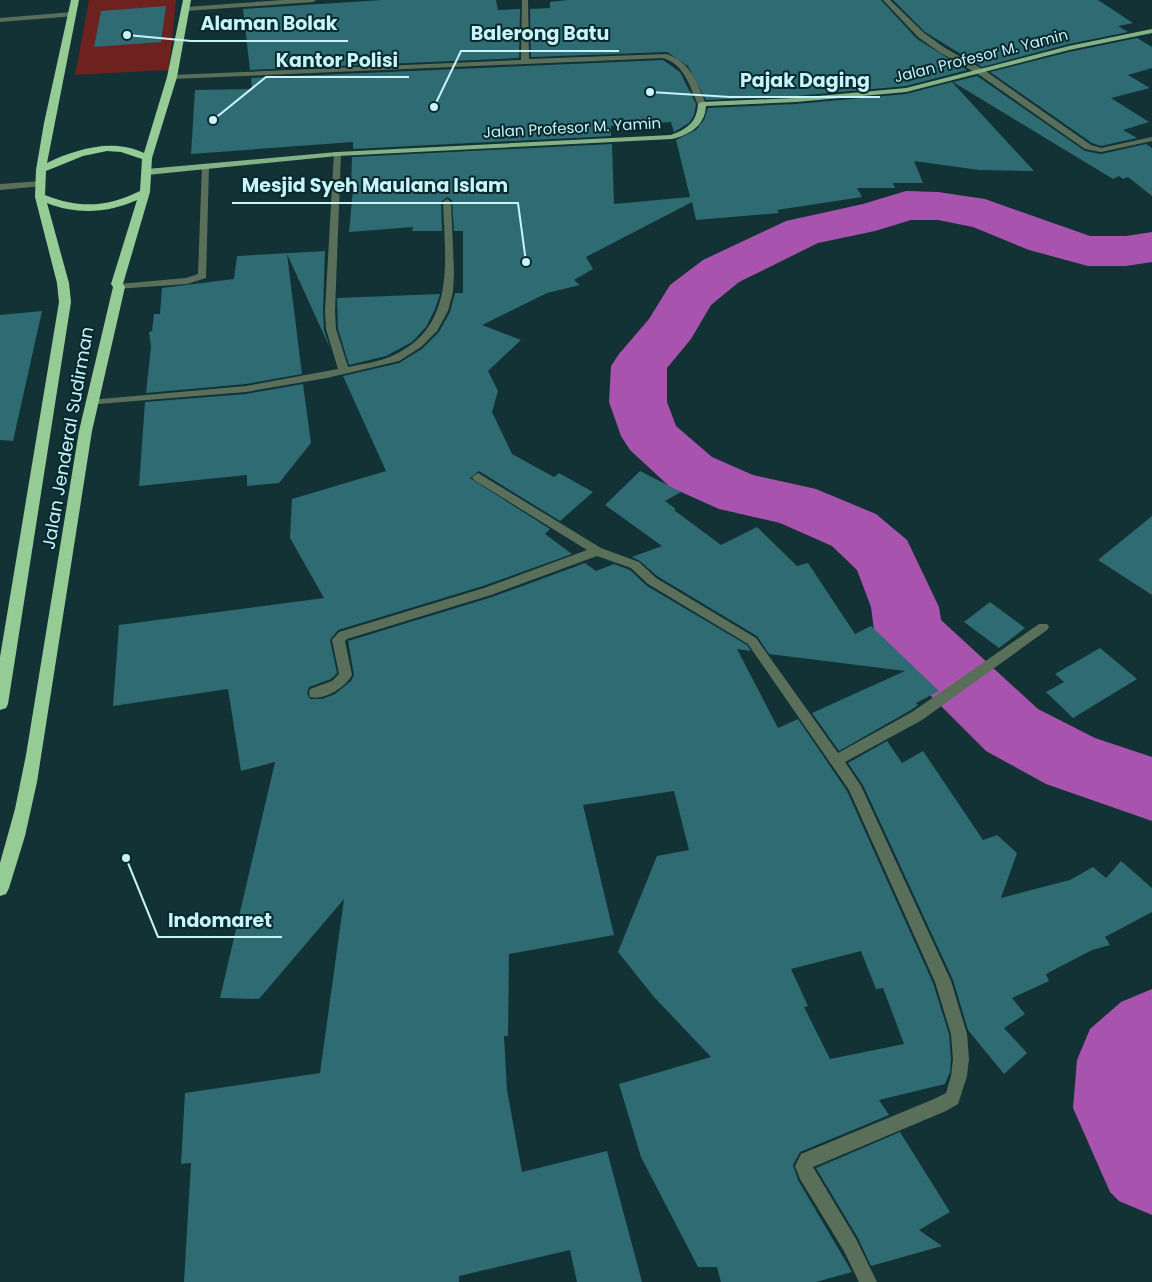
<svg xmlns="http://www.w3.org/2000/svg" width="1152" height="1282" viewBox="0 0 1152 1282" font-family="Poppins,sans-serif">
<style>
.green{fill:#6d2220}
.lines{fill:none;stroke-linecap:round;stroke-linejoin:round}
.river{fill:#a854ae;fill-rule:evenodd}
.building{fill:#2e6b72;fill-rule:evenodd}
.minor{fill:#5a6f5a;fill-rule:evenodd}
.major{fill:#84b285;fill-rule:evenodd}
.highway{fill:#95cc96;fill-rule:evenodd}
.labels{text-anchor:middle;stroke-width:4;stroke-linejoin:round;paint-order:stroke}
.far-street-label{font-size:15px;fill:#c6f4f9;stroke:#07282c}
.street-label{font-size:18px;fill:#c6f4f9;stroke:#07282c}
.leader{fill:none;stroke:#c6f4f9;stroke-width:2}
.callout-dot{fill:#c6f4f9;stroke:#07282c;stroke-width:2}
.callout-label{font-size:19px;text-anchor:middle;font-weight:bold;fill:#c6f4f9;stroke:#07282c;stroke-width:4;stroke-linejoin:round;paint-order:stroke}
</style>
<rect width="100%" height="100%" fill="#123236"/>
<polygon class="green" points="89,0 176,0 169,70 75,75"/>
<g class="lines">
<g class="river">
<polygon points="906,191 938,192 985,199 1090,236 1126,236 1152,232 1152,262 1126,266 1088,266 1029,250 973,227 938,220 911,220 875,231 818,243 739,282 711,305 691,339 667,368 667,402 676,426 712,457 753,475 816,489 876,514 907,540 939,607 941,620 1038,709 1095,738 1152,757 1152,821 1046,784 986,751 884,649 874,630 871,607 857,570 832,546 780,523 719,509 670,487 630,450 621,436 609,402 611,366 619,354 649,319 670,285 703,260 786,221 863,204"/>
<polygon points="1152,989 1152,1215 1119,1201 1110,1192 1073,1108 1077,1060 1090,1029 1121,1002"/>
</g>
</g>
<g class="building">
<polygon points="382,0 496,0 498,10 520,9 519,58 250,70 243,9"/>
<polygon points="568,0 881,0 917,39 967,70 906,86 796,96 706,100 688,66 667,52 531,57 530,9 550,8 550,2"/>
<polygon points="893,0 1098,0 1133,23 1118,26 1128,32 1069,44 982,67 925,32"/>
<polygon points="166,6 161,42 94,47 101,11"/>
<polygon points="1137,38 1152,47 1152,68 1128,75 1150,88 1111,98 1149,122 1123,130 1137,138 1101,146 1092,143 990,72 1069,52"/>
<polygon points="663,60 680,72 696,104 694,115 689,123 674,132 671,122 611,126 611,136 353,149 353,142 191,154 195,90 252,89 251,78"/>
<polygon points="977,76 1085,151 1101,154 1146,144 1152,148 1152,196 1128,177 1123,179 1119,176 1113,179 953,82"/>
<path d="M952,82l82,89 -55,-1 -65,-9 9,22h-30l2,5h-38l5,9 -85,13 2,3 -83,7 -4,-18 -106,55 7,12 -19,11 6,5 -33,8 -65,32 39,15 -33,31 10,20 -6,21 20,42 42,23 5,-4 34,19 -33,29 -81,-50 -9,7 80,51 -5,5 27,20 -89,32 -145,44 -8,10 7,33 -6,6 -22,8 -2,6 3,6h12l13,-5 16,-13 3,-6 -6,-34 144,-44 93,-34 11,8 18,-7 16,6 17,16 100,59 4,6 -14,-2 41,79 20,-9 49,72 86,192 16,51 2,25 -1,13 -5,12 -66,16 10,15 -89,37 -7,13 5,15 54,92 -36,10h-95l-4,-15h-19l-57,-110 -22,-73 92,-27 -57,-60 -36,-45 39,-96 32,-6 -15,-59 -91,14 31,130 -105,19 -1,82h-4l3,54 15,82 85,-21 35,131h-65l-7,-32 -111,26v6h-275l7,-119 -10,1 4,-71 135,-20 24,-174 -85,100 -39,-1 55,-236 -34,9 -13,-82 -115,17 6,-81 205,-27 -34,-60 2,-39 94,-28 -43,-95 56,-13 23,-14 17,-17 11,-20 5,-19h8v-62h-9l-2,-31 -5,-3 -6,5 1,29h-30l1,-4 -64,5 4,-43h-2l1,-32 260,-13 2,60 76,-7 -14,-57 20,-10 8,-10 4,-12 88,-4 110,-10zM861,951l15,38 7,-1 21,56 -74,15 -26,-52 4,-1 -17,-37z"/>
<polygon points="325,251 323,311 324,330 330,348 287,254 302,374 246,384 146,393 151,347 149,332 152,331 154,314 160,314 162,288 234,279 237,256"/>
<polygon points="440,294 435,309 426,327 412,342 386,356 349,365 338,329 337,298"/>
<polygon points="42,311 13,441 0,440 0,315"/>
<polygon points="303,384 311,443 279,483 247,486 247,475 139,486 145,402 246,394"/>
<polygon points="640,471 681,492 665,501 676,509 674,510 721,545 757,527 797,566 808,563 855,634 871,626 939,691 916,703 918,705 911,710 839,751 812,713 905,671 769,654 757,636 657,576 640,561 632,557 662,546 605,505"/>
<polygon points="1152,516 1152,595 1098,560"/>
<polygon points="990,602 1025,628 999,648 964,622"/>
<polygon points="1100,648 1137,679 1073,718 1046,692 1064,682 1055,674"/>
<polygon points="887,741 902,763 923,751 983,840 997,835 1017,853 1001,898 1070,880 1093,867 1106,878 1121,861 1152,888 1152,912 1105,937 1110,945 1092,950 1046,974 1049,981 1012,998 1025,1014 1004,1028 1027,1053 1004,1074 968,1030 953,980 863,785 848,763"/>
<polygon points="900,1132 950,1212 919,1230 942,1246 871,1266 858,1238 816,1168"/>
</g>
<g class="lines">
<g class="minor">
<polygon points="283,0 316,0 313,2 186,11 182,9 186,7"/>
<path d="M522,0h6l1,59 137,-5c24,7 31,28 40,50l-7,2c-10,-19 -13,-41 -36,-48l-491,21 -4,-2 4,-2 349,-15z"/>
<polygon points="883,0 890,0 924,33 945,48 984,70 1091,145 1101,148 1152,137 1152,141 1101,152 1085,149 978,74 939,52 918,37"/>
<polygon points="72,12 76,14 75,16 0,22 0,18"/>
<path d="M334,152l7,2 -6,157 1,18 12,38c14,-3 31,-5 44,-11 65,-29 53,-96 51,-154l4,-3 4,3 3,70 -1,20 -5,19 -11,20 -16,16 -22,14 -72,17 -81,14 -160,13v-4l4,-1 156,-14 92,-17 -12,-40 -1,-18z"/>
<polygon points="202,165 209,167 206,278 187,284 116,289 114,287 119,284 186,278 198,274"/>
<polygon points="40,181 43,182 43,186 0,190 0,184"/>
<path d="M478,473l123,75 38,14 17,16 100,60 82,115 74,-41 127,-88h8l2,3 -2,3 -125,90 -77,42 16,24 90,195 16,53 2,25 -2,17 -9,28 -12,7 -133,56 43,72 21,43h-18l-15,-31 -44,-72 -5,-13 6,-12 133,-55 12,-6 5,-17 2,-17 -2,-25 -16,-52 -86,-192 -101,-146 -100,-60 -17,-16 -34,-12 -106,39 -144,44 -2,2 7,34c-6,12 -28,26 -42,22l-1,-4 1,-4 22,-8 7,-7 -7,-34 7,-8 145,-44 103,-38 -113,-70 -2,-3z"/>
</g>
<path class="major" d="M1152,29v4l-83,17 -163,42 -110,10 -90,4c-1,20 -17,29 -34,33l-335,17 -190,19 -4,-3 4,-3 190,-17 334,-17c16,-6 26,-13 27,-31l4,-2 94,-4 110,-10 163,-42z"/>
<path class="highway" d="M71,0h8l-32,163c29,-14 66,-25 97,-10l23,-76 16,-77h8l-14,77 -25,81 -2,34 -27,92 2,3 -33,144 -55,351 -12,54 -16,52 -3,6 -6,2v-33l15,-54 11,-54 53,-324 34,-144 -2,-3 26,-84c-29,13 -60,15 -90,3l22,80 2,19 -63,402 -2,4 -6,2v-53l59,-355 -2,-19 -22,-86 1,-27 8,-47zM107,151l14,1 21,7 -2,32c-32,16 -61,18 -95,4l1,-24 37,-15z"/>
</g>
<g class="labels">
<g class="far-street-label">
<text transform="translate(981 56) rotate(-14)" y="5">Jalan Profesor M. Yamin</text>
<text transform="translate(572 128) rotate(-3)" y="5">Jalan Profesor M. Yamin</text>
</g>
<g class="street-label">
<text transform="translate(68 438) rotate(-80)" y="6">Jalan Jenderal Sudirman</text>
</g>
</g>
<path class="leader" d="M127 35L191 41H348M434 107L461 51H619M213 120L266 77H409M650 92L730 97H880M526 262L518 203H232M126 858L158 937H282"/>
<g class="callout-dot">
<circle cx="127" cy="35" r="5"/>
<circle cx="434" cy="107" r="5"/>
<circle cx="213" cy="120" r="5"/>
<circle cx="650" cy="92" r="5"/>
<circle cx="526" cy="262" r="5"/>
<circle cx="126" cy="858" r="5"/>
</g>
<g class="callout-label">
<text x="269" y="30">Alaman Bolak</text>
<text x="540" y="40">Balerong Batu</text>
<text x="337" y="67">Kantor Polisi</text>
<text x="805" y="87">Pajak Daging</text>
<text x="375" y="192">Mesjid Syeh Maulana Islam</text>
<text x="220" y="927">Indomaret</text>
</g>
</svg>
